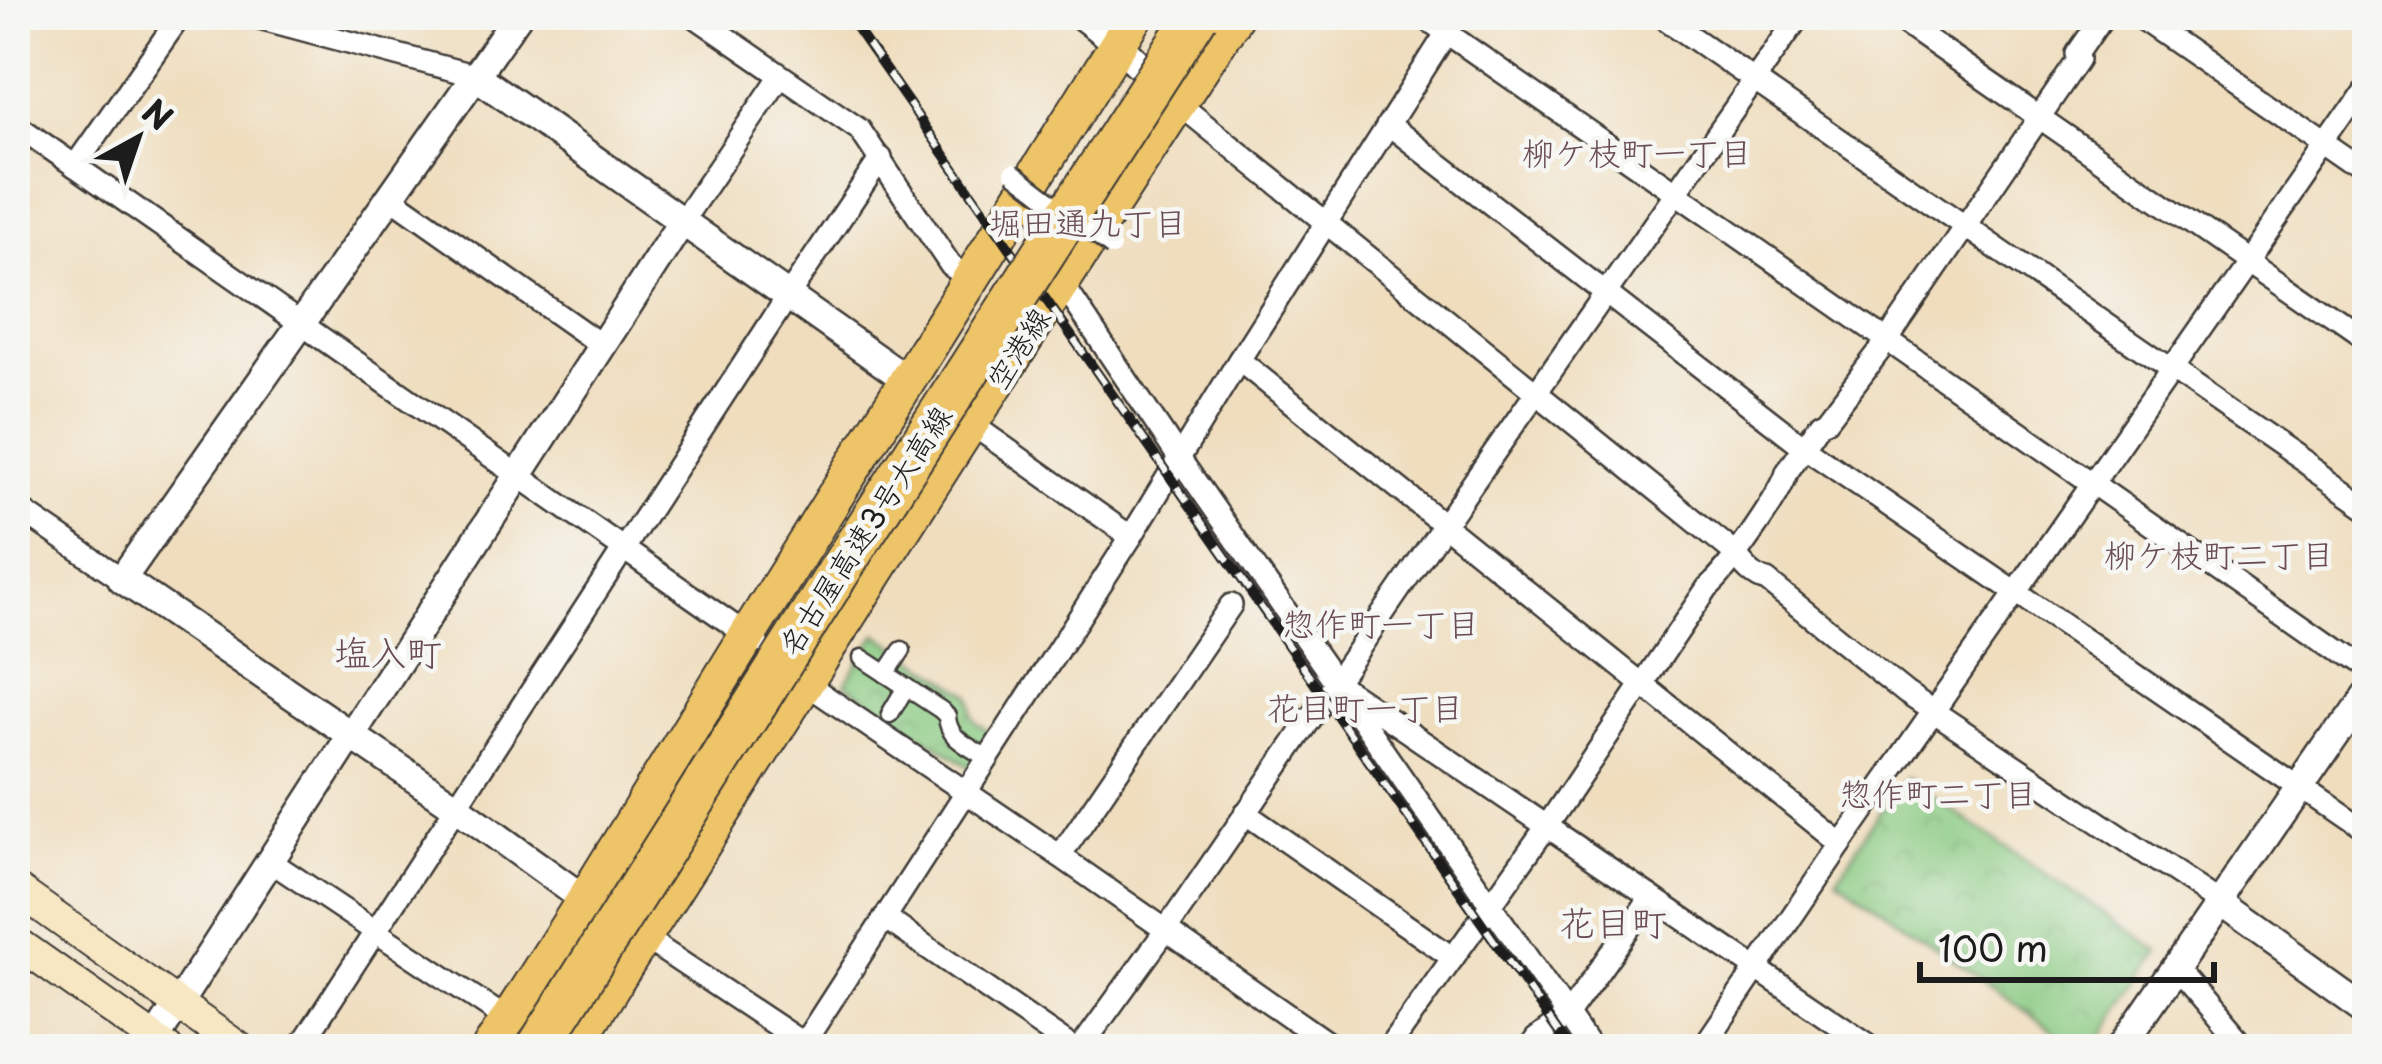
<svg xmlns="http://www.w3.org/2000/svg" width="2382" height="1064" viewBox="0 0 2382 1064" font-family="'Playpen Sans','Klee One',sans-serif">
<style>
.park{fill:url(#park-crowns);stroke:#53734f;stroke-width:3}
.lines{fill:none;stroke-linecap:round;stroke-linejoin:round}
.pedestrian-casing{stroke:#3c3934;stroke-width:21}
.minor-casing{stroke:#3c3934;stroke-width:26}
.tertiary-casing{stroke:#3c3934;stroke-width:32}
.secondary-casing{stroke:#3c3934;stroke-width:34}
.primary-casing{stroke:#3c3934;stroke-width:40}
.pedestrian{stroke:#fff;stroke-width:16}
.minor{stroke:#fff;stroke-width:21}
.tertiary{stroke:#fff;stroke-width:27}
.secondary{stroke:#f8e7c3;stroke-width:30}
.primary{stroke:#eec469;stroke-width:36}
.rail-casing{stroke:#1c1c1c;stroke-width:10}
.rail{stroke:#f6f6f2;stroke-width:6;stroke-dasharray:18;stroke-linecap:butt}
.pedestrian-bridge-casing{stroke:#3c3934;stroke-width:21;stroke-linecap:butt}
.motorway-bridge-casing{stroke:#3c3934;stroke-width:46;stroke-linecap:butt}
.pedestrian-bridge{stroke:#fff;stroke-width:16}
.motorway-bridge{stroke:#eec469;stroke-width:42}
.labels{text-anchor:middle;stroke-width:9;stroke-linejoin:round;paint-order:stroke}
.street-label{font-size:30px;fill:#1c1c1c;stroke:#f6f6f2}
.neighbourhood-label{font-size:33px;fill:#694c56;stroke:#f6f6f2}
.quarter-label{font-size:36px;fill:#694c56;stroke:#f6f6f2}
</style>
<defs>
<pattern id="park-crowns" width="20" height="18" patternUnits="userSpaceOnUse" patternTransform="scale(3)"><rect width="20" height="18" fill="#8aca82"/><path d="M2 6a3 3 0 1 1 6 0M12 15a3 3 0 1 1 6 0" fill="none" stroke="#76ad70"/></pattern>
</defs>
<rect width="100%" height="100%" fill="#f6f6f2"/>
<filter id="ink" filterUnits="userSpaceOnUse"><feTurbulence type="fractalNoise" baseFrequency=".00833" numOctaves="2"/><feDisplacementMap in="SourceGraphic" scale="24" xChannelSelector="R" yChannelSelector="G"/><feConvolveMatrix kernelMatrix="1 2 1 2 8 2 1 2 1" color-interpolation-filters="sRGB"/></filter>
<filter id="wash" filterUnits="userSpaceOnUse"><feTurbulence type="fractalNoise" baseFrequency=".004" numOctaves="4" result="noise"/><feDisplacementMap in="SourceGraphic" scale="48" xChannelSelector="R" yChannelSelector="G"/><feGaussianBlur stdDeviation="2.7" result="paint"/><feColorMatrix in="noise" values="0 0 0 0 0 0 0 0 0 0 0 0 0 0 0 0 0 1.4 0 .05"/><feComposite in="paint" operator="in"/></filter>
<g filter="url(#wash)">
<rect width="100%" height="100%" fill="#efddbd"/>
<g class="park">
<path d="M877,634l92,60c6,9 1,12 4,22 2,9 15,14 22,18l-21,36 -129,-86z"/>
<polygon points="1904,778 2160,951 2093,1049 2079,1049 1837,876"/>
</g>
</g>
<g filter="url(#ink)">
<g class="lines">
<g class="pedestrian-casing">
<g id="pedestrian">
<path d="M862,658l79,52 6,6c1,22 18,28 35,39"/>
<polyline points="886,674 902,650"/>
<polyline points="890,714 906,687"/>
</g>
</g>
<g class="minor-casing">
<g id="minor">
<polyline points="248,15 476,76"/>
<polyline points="693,15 860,130 951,266 972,279"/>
<polyline points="1421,15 2367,675"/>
<polyline points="1660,15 2367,505"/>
<polyline points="1892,15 2367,345"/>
<polyline points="2136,15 2367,175"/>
<path d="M1179,104l557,450c6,11 18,24 31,27l139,112 314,210"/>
<polyline points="15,124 757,642"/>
<polyline points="1388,124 1804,447 2367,834"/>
<polyline points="75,166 181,15"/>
<polyline points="391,197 601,345"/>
<polyline points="683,220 780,77"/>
<polyline points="1062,283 1179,458 1336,683 1875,1049"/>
<polyline points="1239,360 1841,844"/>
<polyline points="970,423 1131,537"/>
<polyline points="15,506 122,579"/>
<polyline points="798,678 1060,856 1336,1049"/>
<polyline points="1343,693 1591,1049"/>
<polyline points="1245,813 1453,958"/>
<polyline points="1060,856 1231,605"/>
<polyline points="270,861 508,1020"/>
<polyline points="885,918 1074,1049"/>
<polyline points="643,937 804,1044 808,1049"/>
<polyline points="2176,969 2244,1049"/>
<polyline points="299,1049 788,296 881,158"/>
<polyline points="800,1049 1131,537 1239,360 1458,15"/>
<polyline points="1080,1049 1166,930 1445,523 1800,15"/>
<path d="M1388,1049l159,-223 161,-239c17,-13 75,-95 79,-115l34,-49 6,-3 60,-79 192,-282 -2,-5 27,-39"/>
<polyline points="1529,1049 1536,1039 1568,1015 1651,897"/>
<polyline points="1702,1049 1841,844 2367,89"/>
<polyline points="2360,1049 2367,1037"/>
</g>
</g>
<g class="tertiary-casing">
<g id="tertiary">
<polyline points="518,15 122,579 458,808 585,900"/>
<polyline points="1081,15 1117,43 1163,88"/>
<polyline points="476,76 907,380"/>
<polyline points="2220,903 2367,1008"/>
<polyline points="149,1049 683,220"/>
<polyline points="2120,1049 2367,689"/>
</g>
</g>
<g class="secondary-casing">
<g id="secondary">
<polyline points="15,888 241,1049"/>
<polyline points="15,941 168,1049"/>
</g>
</g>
<g class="primary-casing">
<g id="primary">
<polyline points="490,1049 585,900 748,635 1136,15"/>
<polyline points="572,1049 970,423 1235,15"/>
</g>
</g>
<use href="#pedestrian" class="pedestrian"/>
<use href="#minor" class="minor"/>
<use href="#tertiary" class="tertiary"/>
<use href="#secondary" class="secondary"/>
<use href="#primary" class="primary"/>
<g class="rail-casing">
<polyline id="rail" points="847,15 1570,1049"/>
</g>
<use href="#rail" class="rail"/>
<g class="pedestrian-bridge-casing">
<polyline id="pedestrian-bridge" points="1013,172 1112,248"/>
</g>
<g class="motorway-bridge-casing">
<polyline id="motorway-bridge" points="537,1049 848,557 1197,15"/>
</g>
<use href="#pedestrian-bridge" class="pedestrian-bridge"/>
<use href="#motorway-bridge" class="motorway-bridge"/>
</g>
</g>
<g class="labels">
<g class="street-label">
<text transform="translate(1019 349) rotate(-57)" y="10">空港線</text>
<text transform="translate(866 531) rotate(-57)" y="10">名古屋高速3号大高線</text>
</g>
<g class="neighbourhood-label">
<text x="1637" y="165">柳ケ枝町一丁目</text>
<text x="1088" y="235">堀田通九丁目</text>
<text x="2219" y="567">柳ケ枝町二丁目</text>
<text x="1381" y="636">惣作町一丁目</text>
<text x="1365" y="720">花目町一丁目</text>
<text x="1938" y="806">惣作町二丁目</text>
</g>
<g class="quarter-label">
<text x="388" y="666">塩入町</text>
<text x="1613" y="936">花目町</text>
</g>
</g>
<rect width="2382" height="1064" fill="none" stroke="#f6f6f2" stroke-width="60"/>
<g transform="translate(138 138) rotate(40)" stroke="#f6f6f2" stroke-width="9" paint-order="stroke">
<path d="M0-9L21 45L0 30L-21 45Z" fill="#1c1c1c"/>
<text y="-18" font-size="33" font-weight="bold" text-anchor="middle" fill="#1c1c1c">N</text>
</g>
<path d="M1920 962v18h294v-18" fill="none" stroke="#1c1c1c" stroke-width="6"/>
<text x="1938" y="962" font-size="36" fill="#1c1c1c" stroke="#f6f6f2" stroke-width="9" paint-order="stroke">100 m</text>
</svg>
